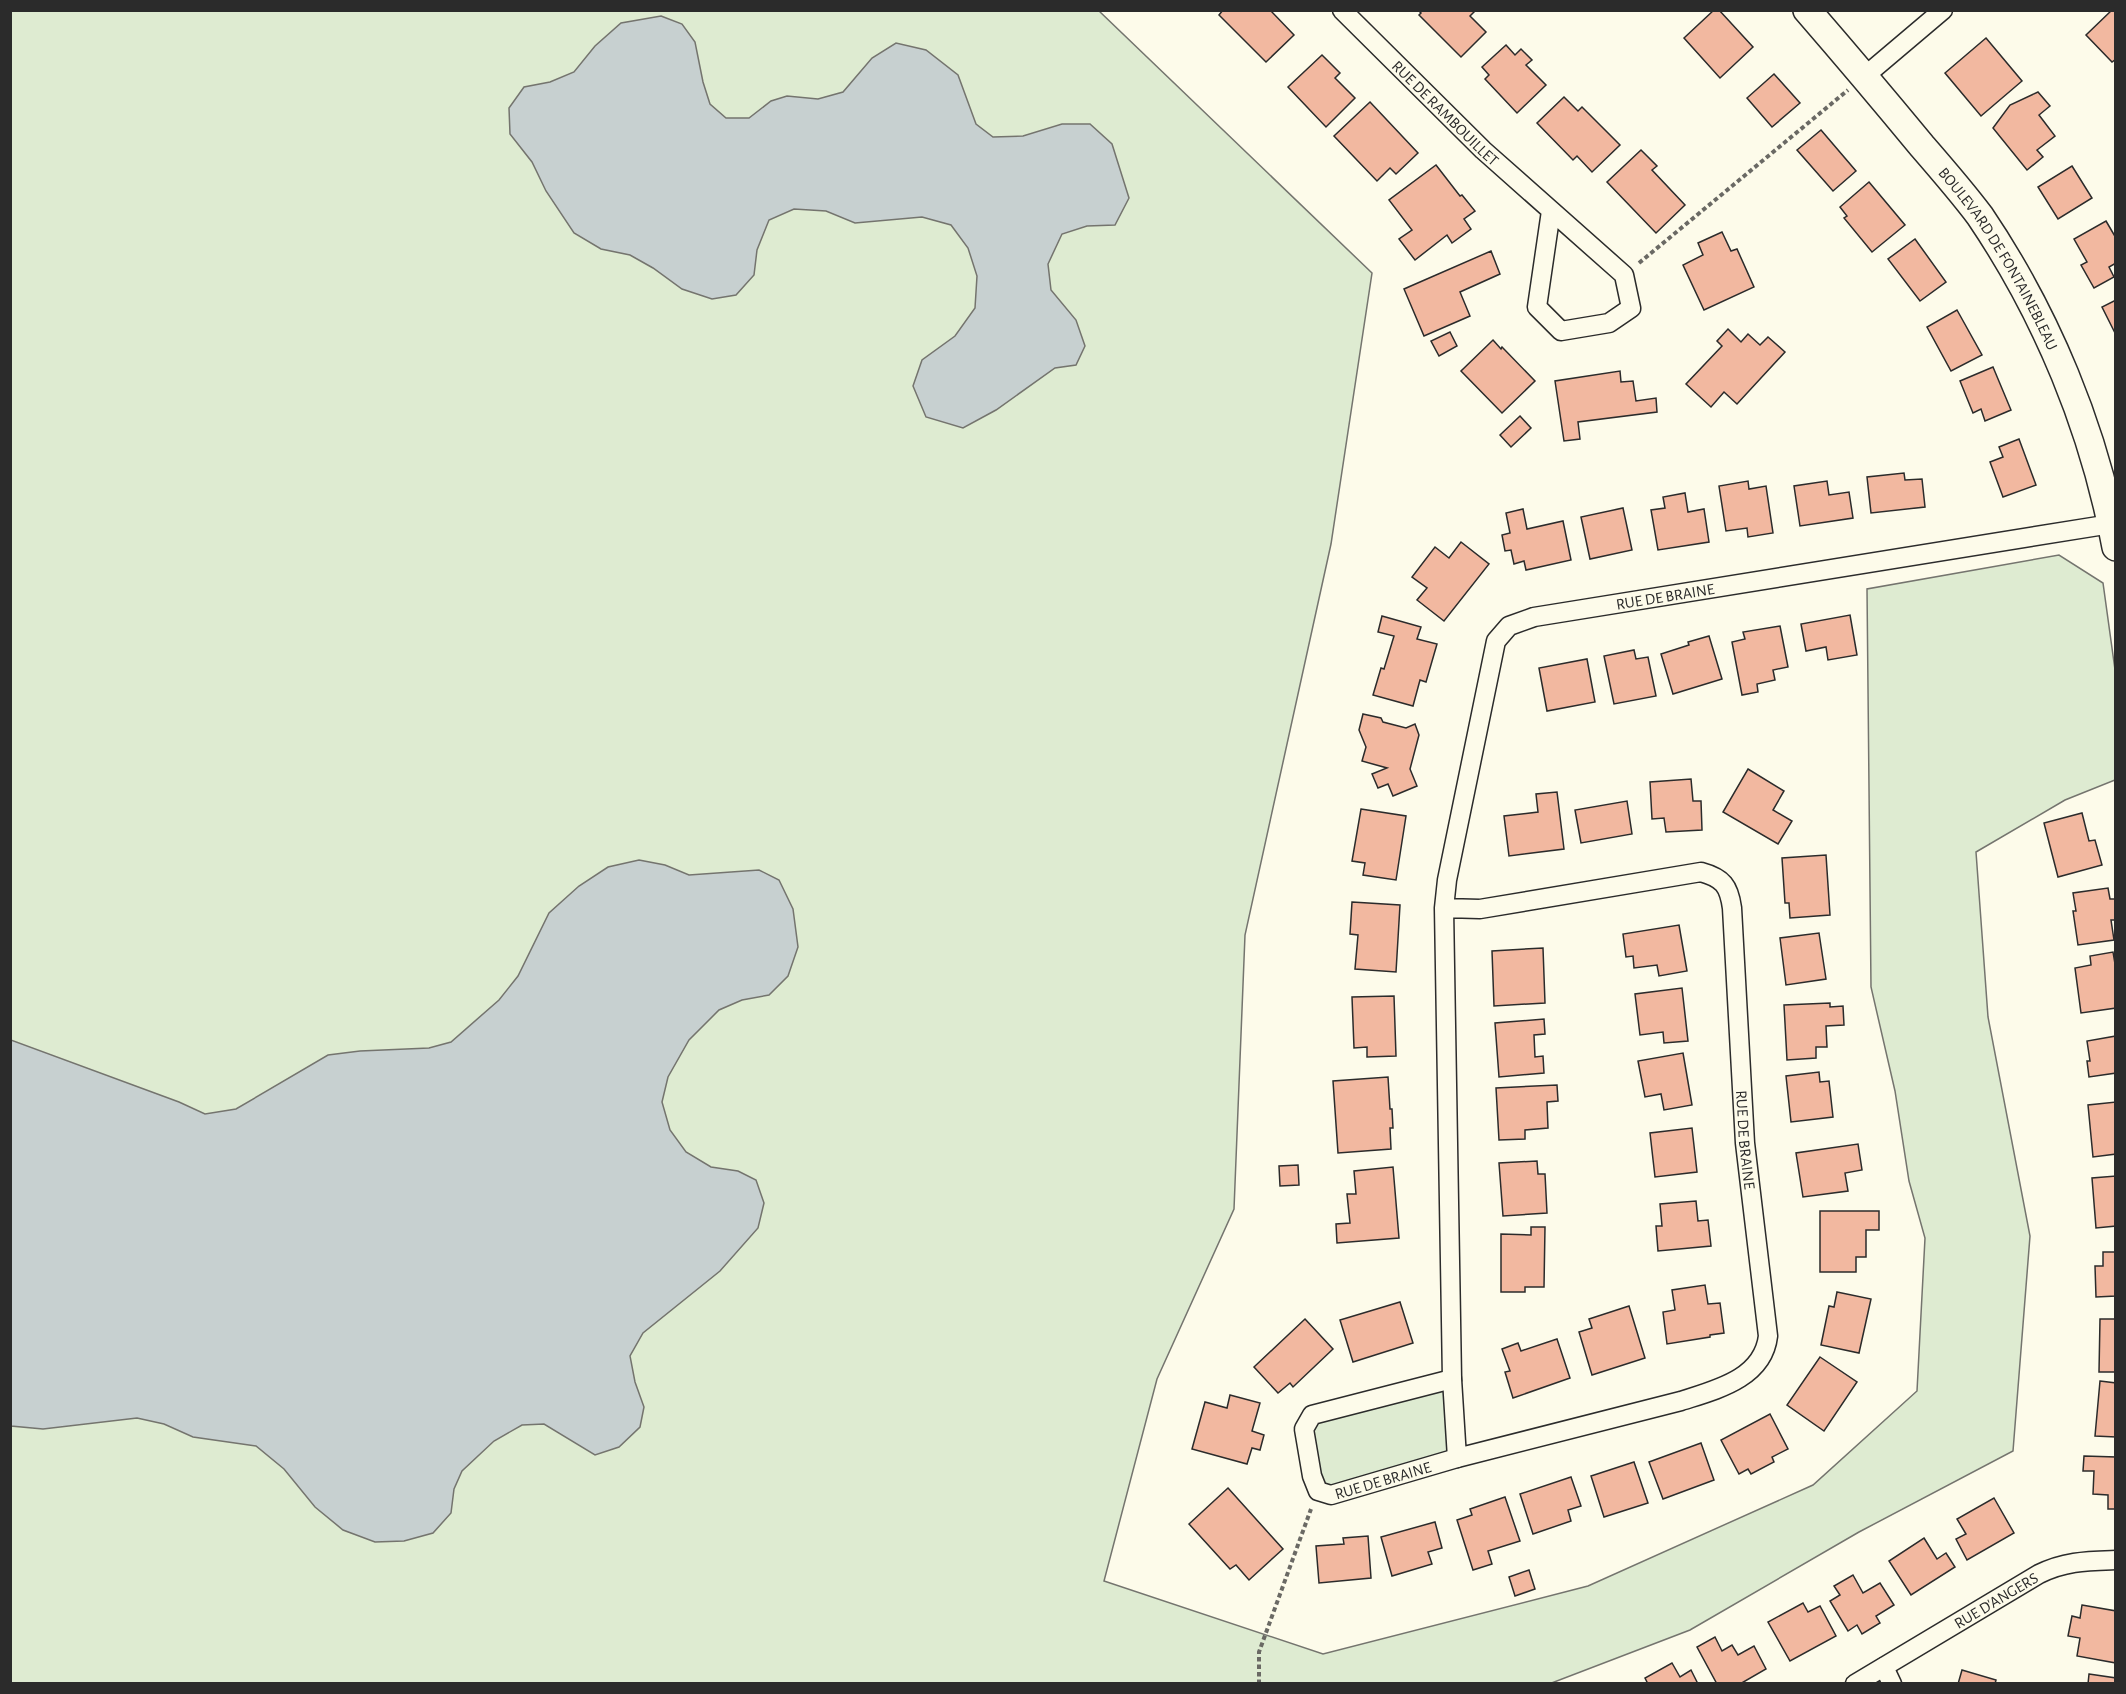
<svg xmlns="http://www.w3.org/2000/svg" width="2126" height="1694" viewBox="0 0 2126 1694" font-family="'Alegreya Sans',sans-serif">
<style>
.green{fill:#deebd1;stroke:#74746e;stroke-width:1.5}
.water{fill:#c7d0d0;stroke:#74746e;stroke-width:1.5}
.building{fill:#f2b8a0;stroke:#2b2b2b;stroke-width:1.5}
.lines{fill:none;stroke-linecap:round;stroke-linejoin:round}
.street-casing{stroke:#2b2b2b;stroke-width:21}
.secondary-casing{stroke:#2b2b2b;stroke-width:30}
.path{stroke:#6a6964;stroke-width:4;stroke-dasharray:4.5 3;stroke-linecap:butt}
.street{stroke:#fdfbea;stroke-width:18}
.secondary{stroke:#fdfbea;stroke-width:27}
.labels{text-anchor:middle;stroke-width:4.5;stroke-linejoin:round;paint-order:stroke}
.street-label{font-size:16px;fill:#2b2b2b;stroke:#fdfbea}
</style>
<rect width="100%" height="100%" fill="#fdfbea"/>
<g class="green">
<polygon points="11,11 1099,11 1372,273 1331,544 1245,935 1234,1209 1157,1379 1104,1581 1323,1654 1588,1586 1813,1485 1917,1391 1925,1238 1909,1181 1895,1091 1871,987 1867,589 2059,555 2103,583 2116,677 2115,780 2065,800 1976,852 1988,1017 2030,1236 2013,1451 1859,1532 1690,1630 1549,1684 11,1683"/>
<polygon points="1452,1379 1457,1458 1331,1495 1312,1476 1312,1415"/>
</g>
<g class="water">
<polygon points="661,16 682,24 695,42 703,82 710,104 726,118 749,118 771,101 787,96 818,99 843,92 872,58 896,43 926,50 958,75 976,124 993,137 1023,136 1062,124 1090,124 1112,144 1129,198 1115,225 1087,226 1062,234 1048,264 1051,290 1076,320 1085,346 1076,365 1055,368 996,410 963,428 926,417 913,386 922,360 955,336 975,308 977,276 968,248 951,225 922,217 855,223 826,211 794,209 769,220 757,250 754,275 736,295 712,299 682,289 653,268 630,255 601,249 574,233 546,191 532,162 510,134 509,108 524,87 550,82 574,72 595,46 621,23"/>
<polygon points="639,860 665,865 689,875 759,870 779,880 793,909 798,947 788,976 769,995 742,1000 719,1010 689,1040 668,1077 662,1102 670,1130 686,1152 711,1167 738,1171 756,1180 764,1203 758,1228 720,1271 643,1333 630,1356 635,1382 644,1407 640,1427 619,1447 595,1455 544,1424 522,1425 494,1441 462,1471 454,1489 451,1513 433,1533 404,1541 375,1542 343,1530 315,1507 284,1469 256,1446 193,1437 164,1424 137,1418 43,1429 11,1426 11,1040 179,1102 205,1114 236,1109 328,1055 360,1051 429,1048 451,1042 499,1000 518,976 549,913 579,886 608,867"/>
</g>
<g class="building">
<polygon points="1223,10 1270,10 1294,35 1266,62 1219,15"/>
<polygon points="1418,10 1476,10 1470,16 1486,32 1461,57 1419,15 1421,13"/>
<polygon points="1714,10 1719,10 1753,47 1720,78 1684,38"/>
<polygon points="2112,10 2116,10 2116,59 2112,62 2086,35"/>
<polygon points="1986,38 2022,81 1981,116 1945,73"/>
<polygon points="1506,45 1515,55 1521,49 1532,60 1526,65 1546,85 1517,113 1485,79 1489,75 1482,67"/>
<polygon points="1322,55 1340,73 1335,78 1355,98 1326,127 1288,87"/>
<polygon points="1774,74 1800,103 1772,127 1747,98"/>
<polygon points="2038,92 2050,106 2039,115 2055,136 2037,150 2043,157 2027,170 1993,128 2010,105"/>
<polygon points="1564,97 1578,111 1582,107 1620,145 1592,172 1577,156 1573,160 1537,123"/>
<polygon points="1370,102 1418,153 1396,174 1390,168 1377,181 1334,136"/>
<polygon points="1821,130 1856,171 1833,191 1797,150"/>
<polygon points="1641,150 1657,166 1652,170 1685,205 1656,233 1607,182"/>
<polygon points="1436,165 1460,196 1462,195 1475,211 1464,219 1471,229 1452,243 1447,235 1415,260 1399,239 1412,230 1389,200"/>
<polygon points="2072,166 2092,198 2058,219 2038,187"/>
<polygon points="1869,182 1905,225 1872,252 1844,218 1847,216 1840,207"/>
<polygon points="2106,221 2116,238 2116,263 2109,267 2114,277 2094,288 2081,265 2087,262 2074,239"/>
<polygon points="1722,232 1731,251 1737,249 1754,287 1704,310 1683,265 1703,255 1698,243"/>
<polygon points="1915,239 1946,282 1920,301 1888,259"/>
<polygon points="1491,251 1500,274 1460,292 1470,316 1424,336 1404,289"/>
<polygon points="2116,300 2116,335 2102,307"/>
<polygon points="1957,310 1982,355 1951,371 1927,327"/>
<polygon points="1728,329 1741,342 1748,334 1760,345 1768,337 1785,352 1737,404 1724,392 1711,407 1686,384 1722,346 1717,341"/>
<polygon points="1450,332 1457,346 1439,356 1431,341"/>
<polygon points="1493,340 1501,349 1502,347 1535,381 1502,413 1461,371"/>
<polygon points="1993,367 2011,410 1985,421 1981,409 1973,413 1960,381"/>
<polygon points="1620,371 1621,382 1633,381 1636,401 1656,398 1657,412 1578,422 1580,439 1564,441 1555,381"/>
<polygon points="1520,416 1531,428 1511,447 1500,435"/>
<polygon points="2019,439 2036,485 2003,497 1990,462 2003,457 1999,447"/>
<polygon points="1904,473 1905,480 1922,479 1925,507 1871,513 1867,477"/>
<polygon points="1748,481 1749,489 1766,486 1773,533 1748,537 1747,528 1726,531 1719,486"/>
<polygon points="1827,481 1829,495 1849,492 1853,518 1800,526 1794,486"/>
<polygon points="1685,493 1688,512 1704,509 1709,542 1658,550 1651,510 1665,508 1663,497"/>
<polygon points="1623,508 1632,550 1590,559 1581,517"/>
<polygon points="1523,509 1527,529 1563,521 1571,560 1526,570 1524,561 1514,564 1511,550 1505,551 1502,535 1510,533 1506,513"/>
<polygon points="1461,542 1489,564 1444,621 1417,600 1427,588 1412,577 1435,547 1449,558"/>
<polygon points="1850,615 1857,655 1828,660 1826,647 1806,651 1801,624"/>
<polygon points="1382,616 1421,627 1417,639 1437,644 1426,682 1420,680 1413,706 1373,695 1381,668 1384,669 1394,636 1378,632"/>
<polygon points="1780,626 1788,667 1773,670 1775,680 1757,684 1758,692 1742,695 1732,642 1745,639 1743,632"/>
<polygon points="1709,636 1722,679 1673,694 1661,654 1689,645 1688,642"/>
<polygon points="1634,650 1636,659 1648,657 1656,696 1614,704 1604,656"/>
<polygon points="1587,659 1595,702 1547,711 1539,668"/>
<polygon points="1363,714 1381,718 1383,722 1406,728 1415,724 1419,735 1410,769 1417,786 1393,796 1388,784 1378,788 1372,774 1387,768 1362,761 1366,747 1359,730"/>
<polygon points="1748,769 1784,791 1773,810 1792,821 1778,844 1723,812"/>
<polygon points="1691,779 1693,801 1701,801 1702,830 1666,832 1664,818 1652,819 1650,782"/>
<polygon points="1557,792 1564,849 1509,856 1504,816 1538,812 1536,794"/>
<polygon points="1627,801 1632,834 1581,843 1575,810"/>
<polygon points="1361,809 1406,816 1396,880 1363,875 1365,863 1352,861"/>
<polygon points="2082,813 2089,841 2095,840 2102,865 2058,877 2044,823"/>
<polygon points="1826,855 1830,915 1790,918 1789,903 1785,903 1782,858"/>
<polygon points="2108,888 2110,899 2116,899 2116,920 2111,920 2114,940 2078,945 2073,911 2076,911 2073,893"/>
<polygon points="1352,902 1400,905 1396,972 1355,969 1358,935 1350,934"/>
<polygon points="1679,925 1687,971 1659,976 1657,965 1634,968 1633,956 1626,957 1623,934"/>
<polygon points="1819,933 1826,979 1786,985 1780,938"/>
<polygon points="1543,948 1545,1003 1494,1006 1492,951"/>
<polygon points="2113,952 2116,970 2116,1008 2081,1013 2075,968 2091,965 2090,956"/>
<polygon points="1682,988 1688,1041 1664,1043 1663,1032 1640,1035 1635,994"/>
<polygon points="1394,996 1396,1056 1367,1057 1367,1047 1354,1048 1352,997"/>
<polygon points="1830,1003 1830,1007 1843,1006 1844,1025 1826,1026 1827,1047 1816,1047 1816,1058 1787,1060 1784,1005"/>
<polygon points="1544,1019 1545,1034 1534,1035 1535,1057 1543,1056 1544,1073 1499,1077 1495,1023"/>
<polygon points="2116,1036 2116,1073 2089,1077 2087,1061 2090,1061 2087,1041"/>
<polygon points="1683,1053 1692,1105 1664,1110 1661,1094 1645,1097 1638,1061"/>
<polygon points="1819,1072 1820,1082 1829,1081 1833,1117 1791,1122 1786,1076"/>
<polygon points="1388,1077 1390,1109 1392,1109 1393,1128 1390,1128 1391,1149 1338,1153 1333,1081"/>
<polygon points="1557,1085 1558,1101 1547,1102 1548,1128 1525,1130 1525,1139 1499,1140 1496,1088"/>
<polygon points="2116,1102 2116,1154 2093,1157 2088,1105"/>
<polygon points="1692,1128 1697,1172 1655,1177 1650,1133"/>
<polygon points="1858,1144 1862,1170 1845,1173 1848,1191 1803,1197 1796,1153"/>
<polygon points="1537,1161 1538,1174 1545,1174 1547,1213 1503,1216 1499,1163"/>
<polygon points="1298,1165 1299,1185 1280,1186 1279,1166"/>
<polygon points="1393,1167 1399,1238 1337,1243 1336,1224 1350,1223 1347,1194 1356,1194 1354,1171"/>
<polygon points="2116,1176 2116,1226 2096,1228 2092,1178"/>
<polygon points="1696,1201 1698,1221 1708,1220 1711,1246 1658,1251 1656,1226 1662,1226 1660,1204"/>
<polygon points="1820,1211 1879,1211 1879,1230 1866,1230 1866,1257 1856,1257 1856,1272 1820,1272"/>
<polygon points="1531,1227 1545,1227 1544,1287 1525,1287 1525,1292 1501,1292 1501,1234 1531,1235"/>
<polygon points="2115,1245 2116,1245 2116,1296 2096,1297 2095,1266 2103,1266 2103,1252 2115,1252"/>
<polygon points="1705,1285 1708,1304 1720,1303 1724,1333 1710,1335 1710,1337 1667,1344 1663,1312 1675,1310 1672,1290"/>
<polygon points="1837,1292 1871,1299 1859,1353 1821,1345 1829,1306 1834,1307"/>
<polygon points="1400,1302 1413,1343 1353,1362 1340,1320"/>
<polygon points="1629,1306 1645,1358 1592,1375 1579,1332 1592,1328 1589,1319"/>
<polygon points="1305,1319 1333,1349 1293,1387 1290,1383 1278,1393 1254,1367"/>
<polygon points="2100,1319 2116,1319 2116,1372 2099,1372"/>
<polygon points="1557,1339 1570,1378 1513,1398 1505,1372 1510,1371 1502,1349 1518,1343 1521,1351"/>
<polygon points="1820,1357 1857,1382 1824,1431 1787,1405"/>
<polygon points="2100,1381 2116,1383 2116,1437 2095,1436"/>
<polygon points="1230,1395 1260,1403 1252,1431 1264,1435 1260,1450 1252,1448 1247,1464 1192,1449 1205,1402 1227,1408"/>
<polygon points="1770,1414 1788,1449 1772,1457 1774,1462 1751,1474 1748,1469 1739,1474 1721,1440"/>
<polygon points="1701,1443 1714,1480 1663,1499 1649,1462"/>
<polygon points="2084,1456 2116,1457 2116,1509 2108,1509 2108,1495 2093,1494 2094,1471 2083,1471"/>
<polygon points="1634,1462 1648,1503 1604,1517 1591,1476"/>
<polygon points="1571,1477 1581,1506 1568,1510 1571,1521 1533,1534 1520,1494"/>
<polygon points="1228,1488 1283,1549 1249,1580 1236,1565 1230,1569 1189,1524"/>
<polygon points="1505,1497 1520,1541 1488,1551 1492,1564 1473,1570 1457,1520 1472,1515 1470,1509"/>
<polygon points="1994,1498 2014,1533 1967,1560 1956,1539 1966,1534 1957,1519"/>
<polygon points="1435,1522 1442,1548 1428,1552 1432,1564 1392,1576 1381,1537"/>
<polygon points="1368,1536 1371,1578 1319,1583 1316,1546 1344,1544 1343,1538"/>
<polygon points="1924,1538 1937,1559 1946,1553 1955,1567 1911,1595 1889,1561"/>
<polygon points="1529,1570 1535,1589 1515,1596 1509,1577"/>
<polygon points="1853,1575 1863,1593 1880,1583 1894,1605 1876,1616 1880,1623 1862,1634 1857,1625 1848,1631 1830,1601 1840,1595 1834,1586"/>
<polygon points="1803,1603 1808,1612 1820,1606 1836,1636 1790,1661 1768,1622"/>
<polygon points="2082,1605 2116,1611 2116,1663 2077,1656 2080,1638 2068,1636 2072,1616 2080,1618"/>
<polygon points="1715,1637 1722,1651 1732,1645 1738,1655 1754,1646 1766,1669 1740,1684 1717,1684 1697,1647"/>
<polygon points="1672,1663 1680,1677 1691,1670 1698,1684 1648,1684 1645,1678"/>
<polygon points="1962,1670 1996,1680 1995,1684 1958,1684"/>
<polygon points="2089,1674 2116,1678 2116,1684 2088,1684"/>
</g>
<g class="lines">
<g class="street-casing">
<g id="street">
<path id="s1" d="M1342,10l141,140 141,125 7,33 -22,15 -48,8 -24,-24 14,-96"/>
<polyline points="1865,76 1943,10"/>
<path id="s2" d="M1444,908l36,1 221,-37c22,6 28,14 31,36l13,235 23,193c-5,43 -53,54 -87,65l-224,57 -5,-79 -8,-471 3,-28 49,-239 13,-15 25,-9 577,-93"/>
<path id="s3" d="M1452,1379l-140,36 -8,14 8,47 6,15 13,4 126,-37"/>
<polyline points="1884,1667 1892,1684"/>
<path id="s4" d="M1855,1684l184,-110c26,-13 48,-13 77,-14"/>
</g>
</g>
<g class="secondary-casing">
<g id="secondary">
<path id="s5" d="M1807,10c39,45 77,90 115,136 20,23 40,46 58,70 67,99 114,213 136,331"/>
</g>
</g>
<g class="path">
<polyline points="1639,263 1848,90"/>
<polyline points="1259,1684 1259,1652 1311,1509"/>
</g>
<use href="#street" class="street"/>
<use href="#secondary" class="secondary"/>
</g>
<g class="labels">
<g class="street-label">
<text dy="6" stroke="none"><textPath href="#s1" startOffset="146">RUE DE RAMBOUILLET</textPath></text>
<text dy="6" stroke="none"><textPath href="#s5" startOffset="315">BOULEVARD DE FONTAINEBLEAU</textPath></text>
<text dy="6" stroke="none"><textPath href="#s2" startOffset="2090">RUE DE BRAINE</textPath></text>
<text dy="6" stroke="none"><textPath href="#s2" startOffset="544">RUE DE BRAINE</textPath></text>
<text dy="6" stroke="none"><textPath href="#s3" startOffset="292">RUE DE BRAINE</textPath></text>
<text dy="6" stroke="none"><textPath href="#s4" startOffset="164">RUE D'ANGERS</textPath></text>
</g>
</g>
<rect width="2126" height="1694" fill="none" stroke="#2b2b2b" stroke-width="24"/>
</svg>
